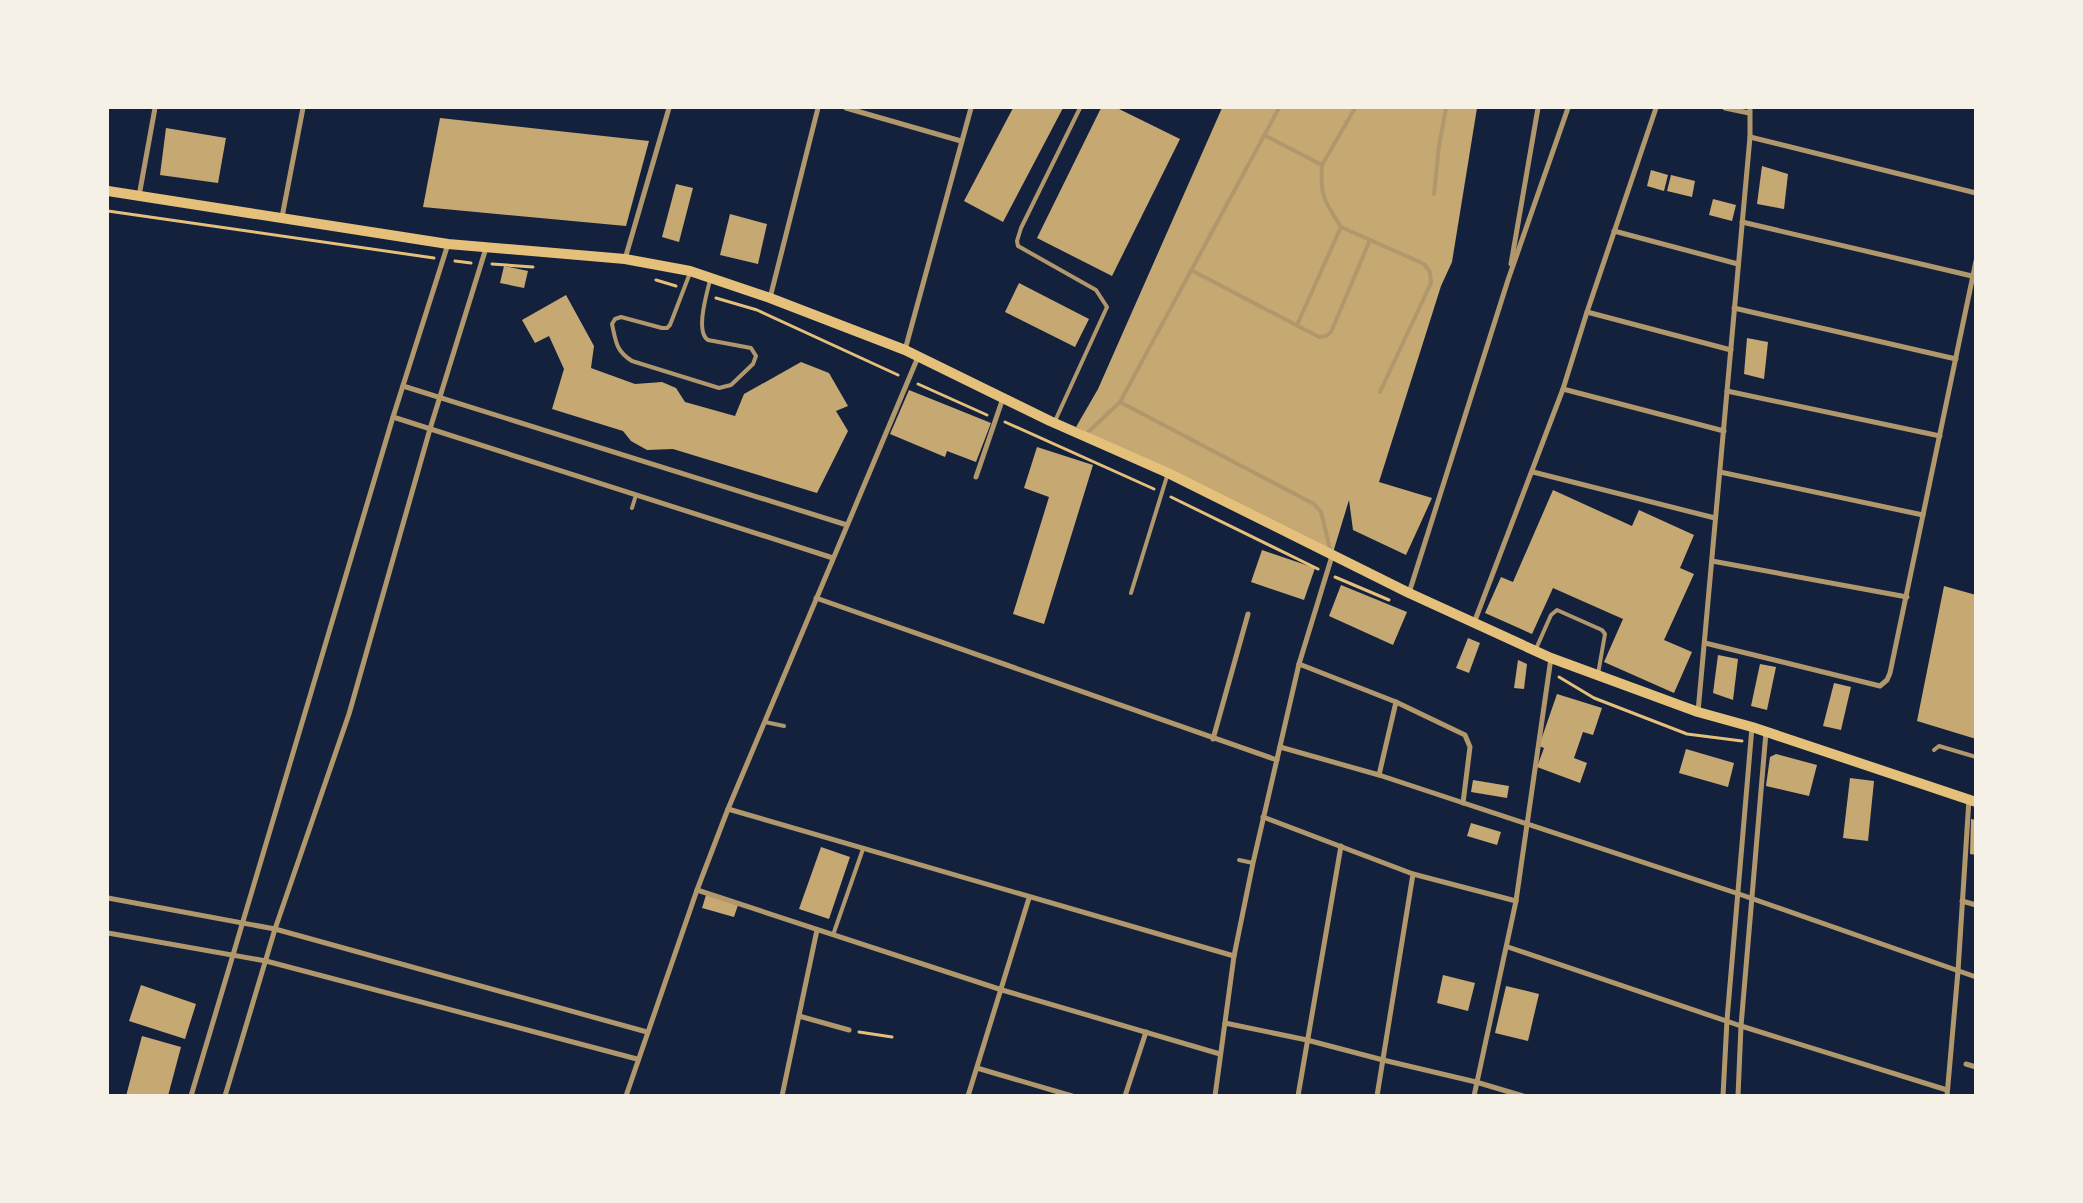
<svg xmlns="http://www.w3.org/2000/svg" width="2083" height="1203" viewBox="0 0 2083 1203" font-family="'Work Sans',sans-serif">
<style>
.building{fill:#c6a872}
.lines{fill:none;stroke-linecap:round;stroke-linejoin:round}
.path{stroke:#e5c07b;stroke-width:3}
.service{stroke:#b1986c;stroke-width:4}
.minor{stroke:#b1986c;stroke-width:5}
.secondary{stroke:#e5c07b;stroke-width:10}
</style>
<rect width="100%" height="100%" fill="#14213d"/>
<g class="building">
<polygon points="1013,108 1063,108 1003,222 964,201"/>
<polygon points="1101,108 1117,108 1180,139 1112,276 1037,238"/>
<polygon points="1222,108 1477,108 1452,262 1441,286 1379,482 1432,498 1406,555 1353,530 1349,500 1332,556 1076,427 1098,389"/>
<polygon points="440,118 649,141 626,226 423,207"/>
<polygon points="166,128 226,138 218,183 160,175"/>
<polygon points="1762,166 1788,174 1784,209 1757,204"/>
<polygon points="1651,170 1668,175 1664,191 1647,186"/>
<polygon points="1671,175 1695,181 1692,197 1667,191"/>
<polygon points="676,184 693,188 679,242 662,237"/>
<polygon points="1713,199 1736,205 1732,221 1709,215"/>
<polygon points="730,214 767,224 758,264 720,255"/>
<polygon points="504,266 528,271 524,288 500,283"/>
<polygon points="1019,283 1089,319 1075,347 1005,312"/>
<polygon points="566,295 594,346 591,368 635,384 662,382 676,388 685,402 735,416 744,394 801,362 829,373 848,406 836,411 848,431 817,493 673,449 647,450 631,441 623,431 552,409 564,369 549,336 535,343 522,320"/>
<polygon points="1747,338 1768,342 1764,379 1744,374"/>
<polygon points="909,390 991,423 976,462 947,451 945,457 890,434"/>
<polygon points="1037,447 1093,465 1044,624 1013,614 1049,497 1024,488"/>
<polygon points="1553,490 1632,526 1639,510 1694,535 1680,568 1694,574 1664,640 1692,652 1674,693 1604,662 1623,619 1553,588 1532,634 1485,613 1501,577 1513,582"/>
<polygon points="1262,550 1315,568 1304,600 1251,582"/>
<polygon points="1341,585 1407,612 1393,645 1329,616"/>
<polygon points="1944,586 1976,595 1976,739 1917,721"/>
<polygon points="1468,638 1480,643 1469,673 1456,668"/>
<polygon points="1718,655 1738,659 1733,700 1713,693"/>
<polygon points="1518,660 1527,664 1524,689 1514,688"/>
<polygon points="1760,664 1776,667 1767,710 1751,706"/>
<polygon points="1834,683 1851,687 1841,730 1823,726"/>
<polygon points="1557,694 1602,708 1593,735 1583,732 1574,758 1587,763 1580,783 1537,767 1544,748 1539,746"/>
<polygon points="1686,749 1734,763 1728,787 1679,773"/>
<polygon points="1776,754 1817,765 1809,796 1766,786 1770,757"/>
<polygon points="1850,778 1874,781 1868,841 1843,838"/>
<polygon points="1473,780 1509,786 1507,798 1471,792"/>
<polygon points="1971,819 1976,820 1976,855 1970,854"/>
<polygon points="1471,823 1501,832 1497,845 1467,836"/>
<polygon points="821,847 850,857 829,919 799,909"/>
<polygon points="706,895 738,905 734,917 702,908"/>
<polygon points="1443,975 1475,983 1468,1011 1437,1003"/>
<polygon points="141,985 196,1004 185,1039 129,1021"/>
<polygon points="1506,986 1539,994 1528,1041 1495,1033"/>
<polygon points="142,1036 181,1047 168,1096 126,1096"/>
</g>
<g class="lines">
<g class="path">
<polyline points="108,211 434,258"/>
<polyline points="455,261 471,263"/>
<polyline points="492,264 533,267"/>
<polyline points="656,280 676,286"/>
<polyline points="716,298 757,310 898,375"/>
<polyline points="918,384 987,415"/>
<polyline points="1005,422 1154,489"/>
<polyline points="1171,497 1318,569"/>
<polyline points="1335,577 1389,600"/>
<polyline points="1559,677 1594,698 1687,734 1742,741"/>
<polyline points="859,1032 892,1037"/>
</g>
<g class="service">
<polyline points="1264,135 1322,165 1355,108"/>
<path d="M1322,165c-2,32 2,35 19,62"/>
<polyline points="1434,194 1439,146 1446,108"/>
<polyline points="1191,270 1319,337 1326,336 1331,332 1370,240"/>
<path d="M690,273l-20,52 -3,3h-5l-41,-11 -6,2 -3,5c4,18 4,27 20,37l87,27 12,-3 22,-21 3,-8 -5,-8 -43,-8c-13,-8 -1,-47 2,-60"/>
<polyline points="1297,325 1341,227 1424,264 1430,272 1431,283 1380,392"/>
<polyline points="1120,402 1314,504 1321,512 1331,553"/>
<polyline points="1055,421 1107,307 1096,290 1018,246 1017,241 1021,228 1080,108"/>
<polyline points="1084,436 1120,402 1279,108"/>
<polyline points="632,508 636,495"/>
<polyline points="1131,593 1168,473"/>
<polyline points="1535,651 1551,615 1557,610 1602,630 1605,634 1598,674"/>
<polyline points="765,722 784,726"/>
<polyline points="1934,750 1939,746 1976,757"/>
<polyline points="1239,860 1253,863"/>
<polyline points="833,935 863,849"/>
</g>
<g class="minor">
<polyline points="846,108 961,141"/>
<polyline points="1725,108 1749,113"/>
<polyline points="1750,137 1976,193"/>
<polyline points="139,196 155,108"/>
<polyline points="282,217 303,108"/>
<polyline points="1742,222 1972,276"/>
<polyline points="1614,231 1738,264"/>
<polyline points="625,259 669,108"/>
<polyline points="1511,264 1538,108"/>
<polyline points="770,298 818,108"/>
<polyline points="1734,308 1956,359"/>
<polyline points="1587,312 1731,350"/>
<polyline points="905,350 971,108"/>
<polyline points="403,386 847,525"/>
<polyline points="1563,389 1724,431"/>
<polyline points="1727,391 1940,436"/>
<polyline points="393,417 833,558"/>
<polyline points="1533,472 1715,518"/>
<polyline points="1720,472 1923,515"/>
<polyline points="976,477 1003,398"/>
<polyline points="1712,561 1907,597"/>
<polyline points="1409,593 1508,280 1568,108"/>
<polyline points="816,598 1277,760"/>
<polyline points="1474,623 1563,389 1587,312 1656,108"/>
<polyline points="1705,643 1880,686 1887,680 1890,673 1976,261"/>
<polyline points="1299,664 1396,702 1465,735 1470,747 1463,803"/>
<polyline points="1698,712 1750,137 1750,108"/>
<polyline points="1213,739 1248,614"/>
<polyline points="1280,747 1379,775 1739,894 1976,977"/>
<polyline points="1379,775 1396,702"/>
<polyline points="728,809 1234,956"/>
<polyline points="1263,817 1413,874 1516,901"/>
<polyline points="697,890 1002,990 1220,1054"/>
<polyline points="108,898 275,929 647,1032"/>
<polyline points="1962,901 1976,905"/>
<polyline points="108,933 266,961 637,1059"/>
<polyline points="1508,947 1741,1026 1947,1090"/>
<polyline points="799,1016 849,1030"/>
<polyline points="1225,1023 1307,1040 1383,1060 1476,1082 1523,1096"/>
<polyline points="1966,1064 1976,1067"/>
<polyline points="977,1068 1072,1096"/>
<polyline points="191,1096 393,417 448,244"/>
<polyline points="225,1096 275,929 349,714 430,429 486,248"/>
<polyline points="626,1096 697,890 728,809 918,357"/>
<polyline points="782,1096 817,930"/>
<polyline points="968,1096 1029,898"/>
<polyline points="1125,1096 1146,1032"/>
<polyline points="1215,1096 1234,956 1253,863 1299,664 1332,556"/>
<polyline points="1298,1096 1341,846"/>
<polyline points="1377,1096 1413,874"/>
<polyline points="1474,1096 1516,901 1551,658"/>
<polyline points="1723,1096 1727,1020 1752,727"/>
<polyline points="1738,1096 1741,1026 1766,732"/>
<polyline points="1947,1096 1958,971 1969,799"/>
</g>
<polyline class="secondary" points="108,191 448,244 625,259 690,271 770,298 905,350 1050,421 1168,473 1409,593 1551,658 1698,712 1752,727 1976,802"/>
</g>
<rect width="2083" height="1203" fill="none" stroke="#f6f1e7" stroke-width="218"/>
</svg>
